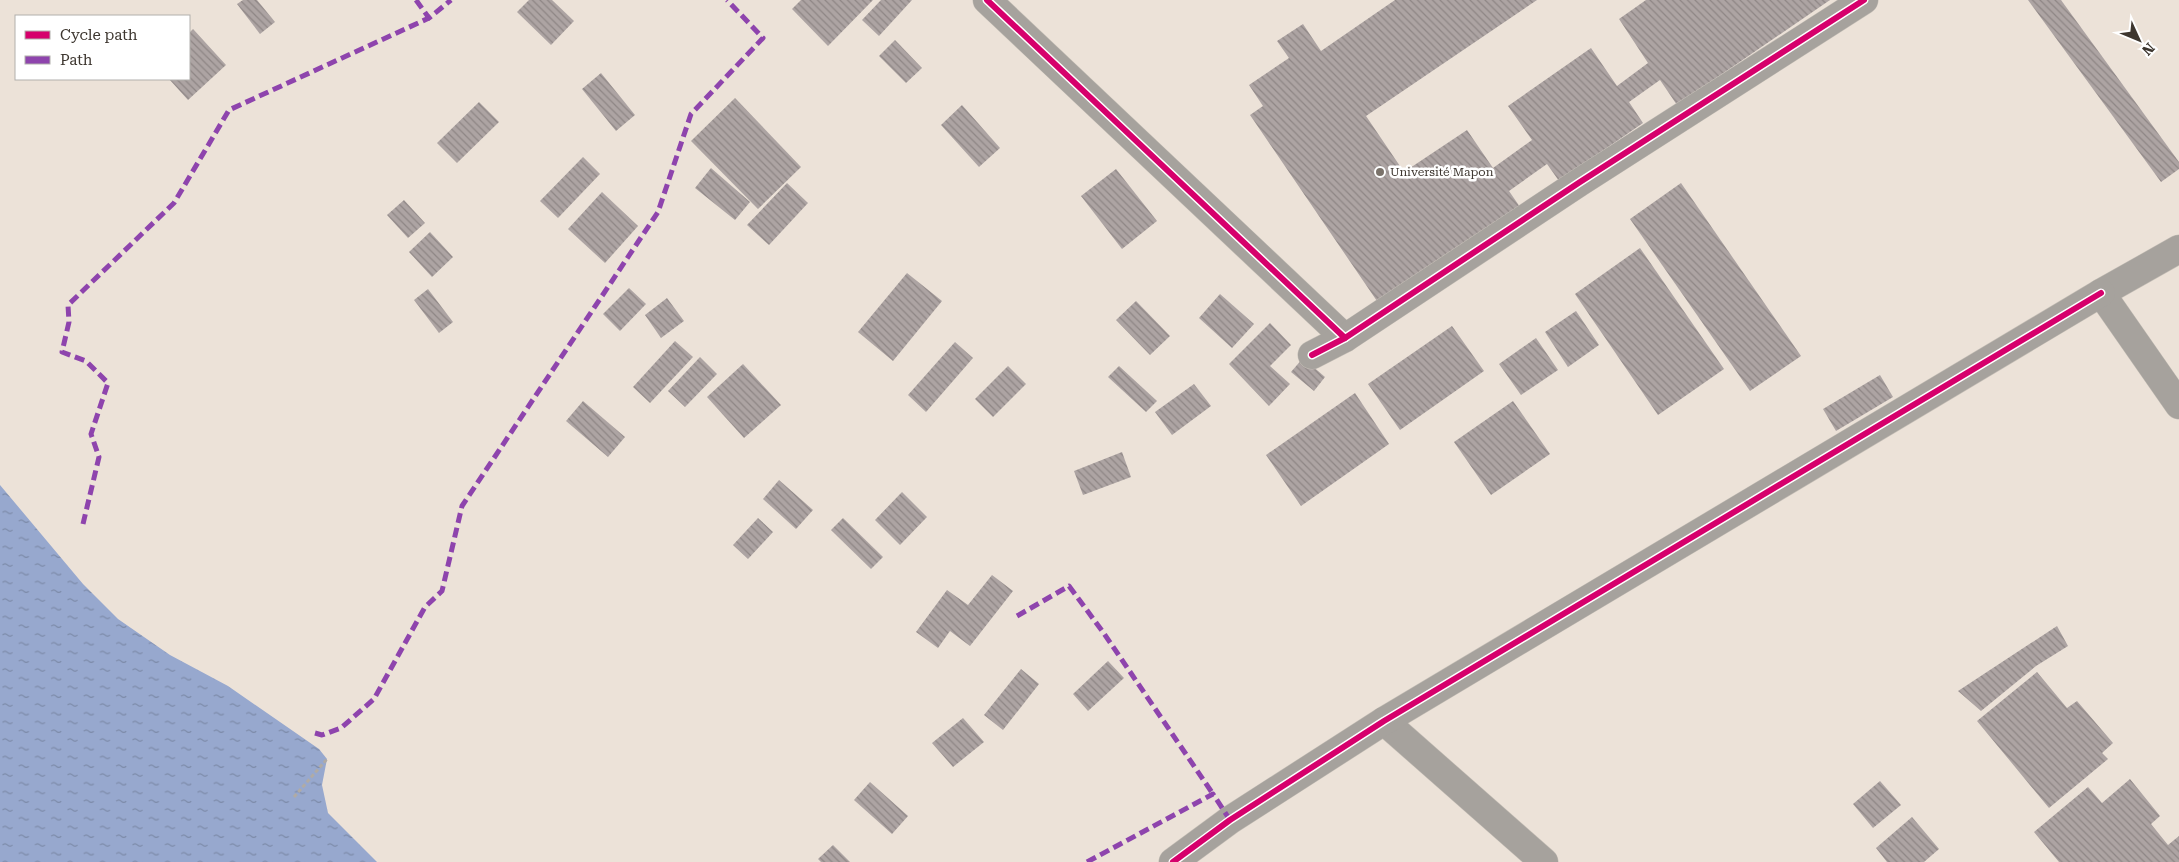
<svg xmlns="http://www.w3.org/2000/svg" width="2179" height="862" viewBox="0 0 2179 862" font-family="'Roboto Serif',serif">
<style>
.water{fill:url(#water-ripples)}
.building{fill:url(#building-back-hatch)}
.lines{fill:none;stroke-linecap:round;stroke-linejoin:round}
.minor-casing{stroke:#c7c0b8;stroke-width:29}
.path{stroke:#b0aba5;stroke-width:3;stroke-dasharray:4 2.5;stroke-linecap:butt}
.minor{stroke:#a6a29d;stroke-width:28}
.quiet{stroke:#8e44ad;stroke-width:5;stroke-dasharray:10 5;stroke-linecap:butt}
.cycleway-casing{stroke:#fff;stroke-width:9}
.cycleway{stroke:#d6006c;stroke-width:6}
.poi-dot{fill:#7a726a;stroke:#fff;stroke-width:2}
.labels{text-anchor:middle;stroke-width:5;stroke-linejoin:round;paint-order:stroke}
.poi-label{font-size:12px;fill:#3d362f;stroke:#fff;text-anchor:start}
</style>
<defs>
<pattern id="water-ripples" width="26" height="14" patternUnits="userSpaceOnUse" patternTransform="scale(1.25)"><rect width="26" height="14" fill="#97a8ce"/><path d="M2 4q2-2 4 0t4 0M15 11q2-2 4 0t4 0" fill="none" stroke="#7c8aa8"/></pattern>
<pattern id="building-back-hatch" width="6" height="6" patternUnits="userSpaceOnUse" patternTransform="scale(1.25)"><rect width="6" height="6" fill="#ada4a3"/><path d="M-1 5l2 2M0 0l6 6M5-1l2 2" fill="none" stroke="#8e8685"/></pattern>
</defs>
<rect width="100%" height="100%" fill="#ece2d8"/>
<polygon class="water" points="0,485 83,584 118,619 170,655 228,686 319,749 327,759 322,785 328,813 377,862 0,862"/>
<g class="building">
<polygon points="243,0 257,0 275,22 260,34 237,4"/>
<polygon points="529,0 552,0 574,21 551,45 517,12"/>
<polygon points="801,0 873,0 828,46 792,9"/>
<polygon points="881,0 912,0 879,36 862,20"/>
<polygon points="1395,0 1537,0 1366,116 1404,172 1467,130 1493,168 1532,140 1508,106 1591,48 1617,86 1648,63 1619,19 1646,0 1830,0 1677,105 1660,80 1629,102 1643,123 1559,181 1547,164 1509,191 1520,207 1379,304 1250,115 1263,106 1249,85 1289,58 1277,41 1303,24 1321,51"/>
<polygon points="2028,0 2061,0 2179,162 2179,169 2161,182"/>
<polygon points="193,29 226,65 188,100 169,79 189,79 189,33"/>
<polygon points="895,40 922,68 906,83 879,56"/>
<polygon points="601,73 635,115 616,131 582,89"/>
<polygon points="735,98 801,167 758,209 691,141"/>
<polygon points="479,102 499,122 457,163 437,143"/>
<polygon points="962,105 1000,148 979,167 941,125"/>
<polygon points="583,157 600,174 558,218 540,201"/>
<polygon points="711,168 750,202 735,220 695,188"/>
<polygon points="1116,169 1157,221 1122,249 1081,196"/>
<polygon points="787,183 808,203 769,245 747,225"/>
<polygon points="1681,183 1801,356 1750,391 1630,219"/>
<polygon points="602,192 638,226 605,263 568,229"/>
<polygon points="404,200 425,223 408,238 387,215"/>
<polygon points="430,232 453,257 432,277 409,252"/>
<polygon points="1640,248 1724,369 1658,415 1575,294"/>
<polygon points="907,273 942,301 893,361 858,332"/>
<polygon points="629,288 646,304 620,331 603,314"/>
<polygon points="428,289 453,322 439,333 414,300"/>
<polygon points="1220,294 1254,324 1232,348 1199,318"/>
<polygon points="667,298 684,321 661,338 645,315"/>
<polygon points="1136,301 1170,336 1150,355 1116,320"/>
<polygon points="1576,311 1599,345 1568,367 1545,332"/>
<polygon points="1270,323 1291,345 1270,366 1290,384 1269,406 1229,364"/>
<polygon points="1452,326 1484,371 1400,430 1368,384"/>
<polygon points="1536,338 1558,370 1521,395 1499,364"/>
<polygon points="675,341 693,357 650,403 633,387"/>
<polygon points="955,342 973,358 926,412 908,395"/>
<polygon points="700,357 717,374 685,407 668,391"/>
<polygon points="1303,358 1325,377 1314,391 1291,372"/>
<polygon points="743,364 781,405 744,438 707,397"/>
<polygon points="1008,366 1026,384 993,417 975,399"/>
<polygon points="1119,366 1157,401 1146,412 1108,377"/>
<polygon points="1880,375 1893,397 1836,431 1823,409"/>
<polygon points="1194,384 1211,406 1172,435 1155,412"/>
<polygon points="1355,393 1389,444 1301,506 1266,455"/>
<polygon points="583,401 625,437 608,457 566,421"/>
<polygon points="1513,401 1550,454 1491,495 1454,442"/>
<polygon points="1122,452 1131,477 1083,495 1074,471"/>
<polygon points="779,480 813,510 796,529 763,499"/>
<polygon points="902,492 927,517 900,545 875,520"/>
<polygon points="758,518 773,532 748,559 733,545"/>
<polygon points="843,518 883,557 871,569 831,530"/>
<polygon points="992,575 1013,591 970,646 950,631 938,648 916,632 947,590 968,605"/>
<polygon points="2057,626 2068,646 2036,666 1981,711 1958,691"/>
<polygon points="1108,661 1124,678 1088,711 1073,694"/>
<polygon points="1021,669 1039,684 1003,730 984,715"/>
<polygon points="2037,672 2067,708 2077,701 2113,743 2102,753 2108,759 2049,808 1977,721"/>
<polygon points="963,718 984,742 953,767 932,743"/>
<polygon points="2130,779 2160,816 2151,824 2168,845 2179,836 2179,862 2059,862 2034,832 2088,787 2102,803"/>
<polygon points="1880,781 1901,805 1873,828 1853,804"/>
<polygon points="870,782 908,816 892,834 854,800"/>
<polygon points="1912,817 1939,849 1924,862 1887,862 1876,848"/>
<polygon points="833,845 850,862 821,862 818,859"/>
</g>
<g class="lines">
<g class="minor-casing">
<g id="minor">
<polyline points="987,0 1345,338"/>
<polyline points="2179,249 2101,293 2179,405"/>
<polyline points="1312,355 1345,338 1580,182 1864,0"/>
<polyline points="1384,721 1544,862"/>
<polyline points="1173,862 1230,820 1384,721 2101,293"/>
</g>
</g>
<polyline class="path" points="294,797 327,759"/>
<use href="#minor" class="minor"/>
<g class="quiet">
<polyline points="416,0 429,18 451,0"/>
<polyline points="83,524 99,457 91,434 108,383 86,361 62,352 69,322 68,305 174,203 229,110 429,18"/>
<polyline points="1017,616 1069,586 1103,632 1213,794"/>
<polyline points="315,733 322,735 341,728 374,699 425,607 442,591 462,506 658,212 691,114 763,38 727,0"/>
<polyline points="1087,862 1213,794 1230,820"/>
</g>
<g class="cycleway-casing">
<g id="cycleway">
<polyline points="987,0 1345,338"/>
<polyline points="1312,355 1345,338 1580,182 1864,0"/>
<polyline points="1173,862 1230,820 1384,721 2101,293"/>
</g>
</g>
<use href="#cycleway" class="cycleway"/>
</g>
<circle class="poi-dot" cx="1380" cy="172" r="5"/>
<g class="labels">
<g class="poi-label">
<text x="1390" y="176">Université Mapon</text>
</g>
</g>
<rect x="15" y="15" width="175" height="65" fill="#ffffff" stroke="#b1afac"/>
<rect x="25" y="31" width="25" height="8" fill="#d6006c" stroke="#b1afac"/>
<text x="60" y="40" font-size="15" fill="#3d362f">Cycle path</text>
<rect x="25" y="56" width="25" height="8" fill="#8e44ad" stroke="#b1afac"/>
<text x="60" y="65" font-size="15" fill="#3d362f">Path</text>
<g transform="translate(2139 40) rotate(134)" stroke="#ffffff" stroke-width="4" paint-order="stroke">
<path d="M0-4L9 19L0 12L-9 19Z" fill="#3d362f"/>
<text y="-8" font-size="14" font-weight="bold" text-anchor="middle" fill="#3d362f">N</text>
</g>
</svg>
